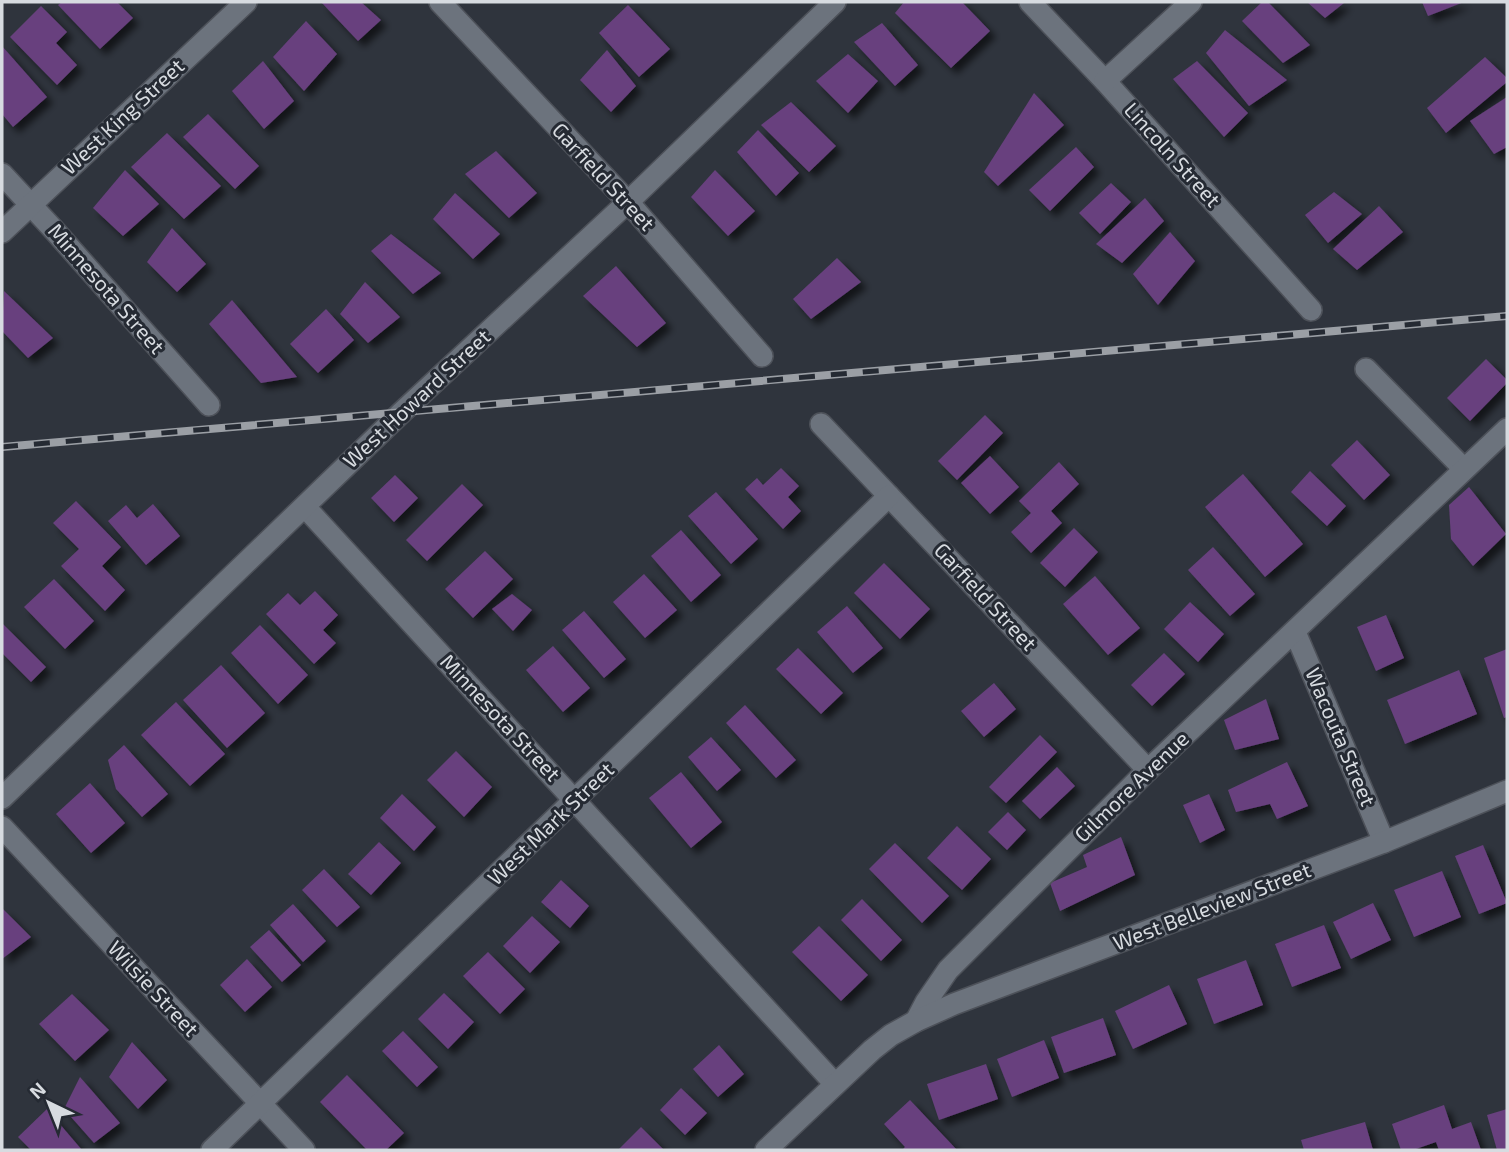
<svg xmlns="http://www.w3.org/2000/svg" width="1509" height="1152" viewBox="0 0 1509 1152" font-family="'Exo 2',sans-serif">
<style>
.building{fill:#68407e;filter:url(#shadow)}
.lines{fill:none;stroke-linecap:round;stroke-linejoin:round}
.minor-casing{stroke:#4d5159;stroke-width:24}
.minor{stroke:#6c737d;stroke-width:21}
.rail-casing{stroke:#9b9fa5;stroke-width:8}
.rail{stroke:#252a33;stroke-width:5;stroke-dasharray:16;stroke-linecap:butt}
.labels{text-anchor:middle;stroke-width:6;stroke-linejoin:round;paint-order:stroke}
.street-label{font-size:21px;fill:#d7dbe0;stroke:#252a33}
</style>
<defs>
<filter id="shadow"><feDropShadow dx="6" dy="6" stdDeviation="3.5" flood-color="#0009"/></filter>
</defs>
<rect width="100%" height="100%" fill="#2f343d"/>
<g class="building">
<polygon points="62,2 117,2 133,18 100,49 58,5"/>
<polygon points="321,2 361,2 381,20 358,41"/>
<polygon points="904,2 962,2 990,31 951,68 895,13"/>
<polygon points="1262,2 1268,2 1310,45 1283,63 1242,21"/>
<polygon points="1307,2 1343,2 1344,3 1325,18"/>
<polygon points="1422,2 1464,2 1428,16"/>
<polygon points="628,5 670,49 639,77 599,33"/>
<polygon points="41,6 67,32 56,43 77,65 57,85 10,37"/>
<polygon points="306,21 337,54 304,91 273,57"/>
<polygon points="882,23 918,65 895,86 854,42"/>
<polygon points="1225,30 1287,80 1249,106 1206,53"/>
<polygon points="2,46 47,97 13,127 2,114"/>
<polygon points="607,50 636,86 611,112 580,80"/>
<polygon points="848,54 878,81 848,113 816,81"/>
<polygon points="1485,57 1507,78 1507,82 1446,133 1427,108"/>
<polygon points="263,61 294,101 264,129 232,91"/>
<polygon points="1197,61 1248,113 1224,137 1173,79"/>
<polygon points="1034,93 1064,125 998,186 984,172"/>
<polygon points="1507,97 1507,147 1494,154 1470,121"/>
<polygon points="791,102 836,146 809,172 761,125"/>
<polygon points="208,114 259,166 235,189 183,137"/>
<polygon points="758,130 799,173 776,196 737,152"/>
<polygon points="167,133 221,186 184,219 131,167"/>
<polygon points="1076,147 1094,167 1050,211 1029,190"/>
<polygon points="496,151 537,193 509,218 465,174"/>
<polygon points="125,170 159,204 123,236 93,208"/>
<polygon points="715,170 755,211 728,236 691,197"/>
<polygon points="1111,183 1131,202 1100,234 1079,213"/>
<polygon points="1334,192 1362,214 1328,243 1305,215"/>
<polygon points="455,193 500,234 473,259 433,219"/>
<polygon points="1145,198 1164,221 1122,263 1096,244"/>
<polygon points="1379,206 1403,232 1357,270 1333,249"/>
<polygon points="172,228 206,264 177,292 147,262"/>
<polygon points="1170,232 1195,261 1158,305 1133,274"/>
<polygon points="391,234 441,273 413,294 371,251"/>
<polygon points="837,258 861,282 811,319 793,299"/>
<polygon points="616,266 666,323 637,347 583,296"/>
<polygon points="365,282 400,317 368,343 340,314"/>
<polygon points="4,291 53,338 28,358 2,331"/>
<polygon points="232,300 297,377 261,383 209,324"/>
<polygon points="326,309 354,340 318,373 290,344"/>
<polygon points="1486,359 1507,380 1507,383 1470,421 1447,398"/>
<polygon points="985,415 1003,433 957,480 938,461"/>
<polygon points="1357,440 1390,475 1364,500 1331,465"/>
<polygon points="990,456 1019,487 990,514 961,483"/>
<polygon points="1059,462 1079,484 1051,511 1062,523 1031,553 1011,532 1031,513 1019,501"/>
<polygon points="781,468 799,486 788,497 801,511 783,529 745,489 757,478 763,485"/>
<polygon points="1310,471 1346,506 1327,526 1291,492"/>
<polygon points="1243,474 1303,544 1265,577 1205,507"/>
<polygon points="395,475 418,498 394,522 371,498"/>
<polygon points="462,484 483,505 427,561 406,540"/>
<polygon points="1469,487 1506,534 1473,566 1451,539 1449,505"/>
<polygon points="716,492 758,539 731,564 688,516"/>
<polygon points="76,501 121,547 102,566 125,590 105,611 61,566 79,549 53,523"/>
<polygon points="153,504 180,536 146,565 108,521 126,505 137,518"/>
<polygon points="1074,528 1098,552 1065,587 1040,563"/>
<polygon points="681,530 721,575 691,602 651,556"/>
<polygon points="1213,547 1255,594 1230,616 1188,570"/>
<polygon points="485,551 513,579 473,618 445,589"/>
<polygon points="884,563 930,609 900,639 854,593"/>
<polygon points="644,574 677,610 645,638 613,602"/>
<polygon points="1095,576 1140,628 1108,655 1063,604"/>
<polygon points="54,579 94,621 65,649 24,607"/>
<polygon points="315,591 338,615 323,630 336,643 314,664 266,614 288,593 300,605"/>
<polygon points="512,594 532,610 513,631 492,609"/>
<polygon points="1190,602 1224,634 1198,662 1164,629"/>
<polygon points="847,606 883,648 853,673 817,632"/>
<polygon points="584,611 626,659 604,678 562,630"/>
<polygon points="1386,615 1404,658 1376,671 1357,627"/>
<polygon points="3,624 46,667 31,682 2,653"/>
<polygon points="260,625 308,675 278,704 231,653"/>
<polygon points="553,646 590,688 563,712 526,670"/>
<polygon points="798,648 843,693 821,714 776,669"/>
<polygon points="1507,649 1507,717 1504,718 1484,658"/>
<polygon points="1164,653 1185,674 1152,706 1131,685"/>
<polygon points="221,665 265,713 227,748 183,700"/>
<polygon points="1459,670 1477,714 1405,744 1387,700"/>
<polygon points="994,683 1016,709 984,737 961,711"/>
<polygon points="1266,699 1279,739 1235,750 1224,720"/>
<polygon points="176,702 225,754 190,786 141,735"/>
<polygon points="745,705 796,760 776,778 726,723"/>
<polygon points="1040,735 1057,752 1006,803 989,787"/>
<polygon points="711,737 741,770 717,791 688,757"/>
<polygon points="124,745 168,794 142,817 116,789 108,760"/>
<polygon points="456,751 492,787 464,817 427,780"/>
<polygon points="1287,762 1308,806 1277,819 1270,804 1236,812 1228,790"/>
<polygon points="1057,767 1075,786 1040,819 1022,801"/>
<polygon points="681,772 722,822 691,848 649,798"/>
<polygon points="90,783 125,823 91,853 56,814"/>
<polygon points="402,794 436,827 414,851 380,818"/>
<polygon points="1209,794 1225,830 1200,843 1183,805"/>
<polygon points="1008,812 1026,830 1007,850 988,832"/>
<polygon points="957,826 991,859 962,890 927,858"/>
<polygon points="1121,837 1135,875 1060,911 1050,883 1087,867 1083,855"/>
<polygon points="379,842 401,863 371,895 348,874"/>
<polygon points="895,843 949,896 922,923 869,869"/>
<polygon points="1483,845 1507,903 1479,914 1455,856"/>
<polygon points="324,869 360,907 337,927 302,890"/>
<polygon points="1442,871 1461,917 1414,937 1394,890"/>
<polygon points="561,880 589,906 570,928 541,902"/>
<polygon points="862,899 902,940 881,961 841,920"/>
<polygon points="1373,903 1391,940 1351,959 1333,922"/>
<polygon points="293,904 326,941 303,962 270,925"/>
<polygon points="2,908 31,937 2,959"/>
<polygon points="532,916 560,942 530,973 503,946"/>
<polygon points="1324,925 1341,968 1292,987 1275,944"/>
<polygon points="819,926 868,975 841,1001 792,952"/>
<polygon points="269,930 301,965 282,982 250,947"/>
<polygon points="488,952 525,989 500,1014 463,976"/>
<polygon points="247,959 272,987 245,1012 220,985"/>
<polygon points="1246,960 1263,1005 1214,1024 1197,979"/>
<polygon points="1169,985 1187,1024 1133,1049 1115,1011"/>
<polygon points="444,993 474,1022 448,1049 418,1019"/>
<polygon points="72,994 109,1030 75,1061 39,1024"/>
<polygon points="1103,1018 1116,1055 1064,1073 1051,1037"/>
<polygon points="403,1031 438,1067 417,1087 382,1051"/>
<polygon points="1044,1040 1059,1078 1012,1097 997,1059"/>
<polygon points="132,1042 167,1080 138,1109 109,1077"/>
<polygon points="719,1045 744,1074 718,1097 693,1069"/>
<polygon points="986,1064 998,1099 939,1120 927,1084"/>
<polygon points="347,1075 404,1133 386,1150 367,1150 320,1102"/>
<polygon points="80,1077 120,1123 94,1143 64,1109"/>
<polygon points="681,1088 707,1113 685,1135 660,1110"/>
<polygon points="910,1100 957,1150 902,1150 905,1147 884,1124"/>
<polygon points="1444,1105 1452,1129 1471,1122 1481,1150 1439,1150 1436,1142 1413,1150 1401,1150 1392,1124"/>
<polygon points="47,1109 82,1150 31,1150 18,1137"/>
<polygon points="1507,1109 1507,1150 1497,1150 1487,1115"/>
<polygon points="1365,1122 1373,1150 1304,1150 1301,1140"/>
<polygon points="641,1127 664,1150 618,1150"/>
</g>
<g class="lines">
<g class="minor-casing">
<g id="minor">
<polyline points="440,2 628,202 762,356"/>
<polyline points="1030,2 1105,81 1311,310"/>
<polyline points="1105,81 1191,2"/>
<polyline points="2,174 54,230 209,405"/>
<polyline points="2,232 246,2"/>
<polyline points="1366,369 1464,469"/>
<polyline points="821,424 1148,770"/>
<polyline points="305,507 835,1084"/>
<polyline points="1295,632 1384,842"/>
<polyline points="2,798 401,413 628,202 835,2"/>
<polyline points="2,827 304,1150"/>
<polyline points="916,1021 926,1002 948,970 1148,770 1507,429"/>
<polyline points="212,1150 889,496"/>
<polyline points="766,1150 872,1050 891,1035 916,1021 954,1004 1384,842 1507,791"/>
</g>
</g>
<use href="#minor" class="minor"/>
<g class="rail-casing">
<polyline id="rail" points="2,447 1507,316"/>
</g>
<use href="#rail" class="rail"/>
</g>
<g class="labels">
<g class="street-label">
<text transform="translate(123 117) rotate(-43)" y="7">West King Street</text>
<text transform="translate(1172 155) rotate(48)" y="7">Lincoln Street</text>
<text transform="translate(603 177) rotate(47)" y="7">Garfield Street</text>
<text transform="translate(106 289) rotate(49)" y="7">Minnesota Street</text>
<text transform="translate(417 399) rotate(-43)" y="7">West Howard Street</text>
<text transform="translate(985 597) rotate(47)" y="7">Garfield Street</text>
<text transform="translate(500 718) rotate(47)" y="7">Minnesota Street</text>
<text transform="translate(1340 737) rotate(67)" y="7">Wacouta Street</text>
<text transform="translate(1132 787) rotate(-44)" y="7">Gilmore Avenue</text>
<text transform="translate(551 824) rotate(-44)" y="7">West Mark Street</text>
<text transform="translate(1212 907) rotate(-21)" y="7">West Belleview Street</text>
<text transform="translate(153 989) rotate(47)" y="7">Wilsie Street</text>
</g>
</g>
<rect width="1509" height="1152" fill="none" stroke="#d7dbe0" stroke-width="7"/>
<g transform="translate(49 1103) rotate(317)" stroke="#252a33" stroke-width="5" paint-order="stroke">
<path d="M0-5L12 26L0 18L-12 26Z" fill="#d7dbe0"/>
<text y="-10" font-size="19" font-weight="bold" text-anchor="middle" fill="#d7dbe0">N</text>
</g>
</svg>
